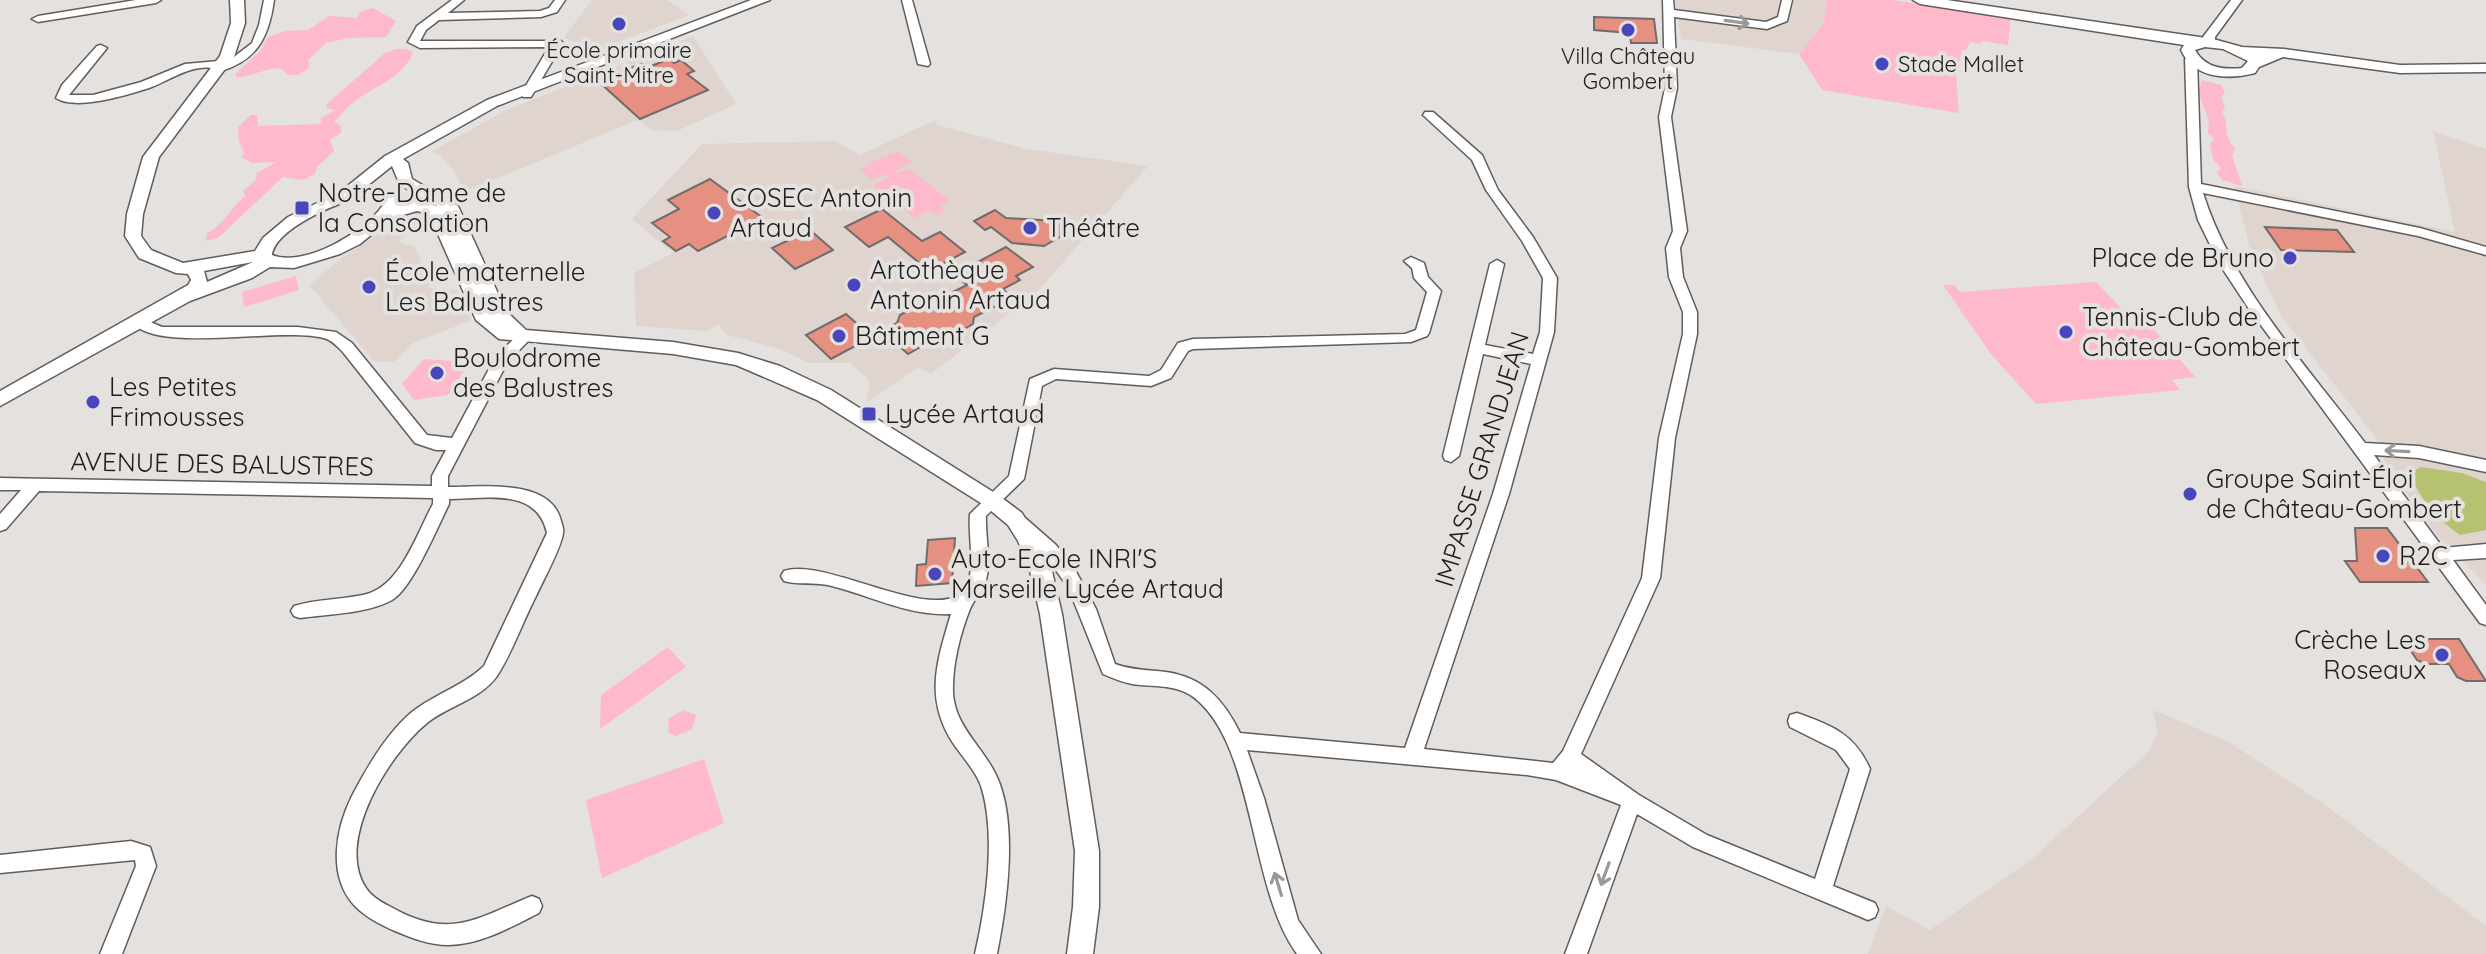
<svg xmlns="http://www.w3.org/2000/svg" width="2486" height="954" viewBox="0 0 2486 954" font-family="Quicksand,sans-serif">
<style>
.built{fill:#dfd5ce}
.green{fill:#feb9ca}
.water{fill:#b7c270}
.building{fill:#e59081;stroke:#706c6c;stroke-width:2}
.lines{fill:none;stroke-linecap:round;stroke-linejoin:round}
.minor-casing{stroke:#605d5b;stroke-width:3}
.tertiary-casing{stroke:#605d5b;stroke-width:3}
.minor{fill:#fff;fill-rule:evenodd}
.tertiary{fill:#fff;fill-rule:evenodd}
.oneway{stroke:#9a9999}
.poi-dot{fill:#4945bb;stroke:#e4e1df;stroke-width:3}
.labels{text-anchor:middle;stroke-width:8;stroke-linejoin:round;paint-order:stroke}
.far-poi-label{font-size:22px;fill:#1e1d1c;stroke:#e4e1df}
.poi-label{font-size:26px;fill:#1e1d1c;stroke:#e4e1df;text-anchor:start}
.street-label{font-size:26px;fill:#1e1d1c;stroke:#e4e1df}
</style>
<rect width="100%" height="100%" fill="#e4e1df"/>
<g class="built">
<polygon points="592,0 667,0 689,15 595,51 564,37"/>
<polygon points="1675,0 1827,0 1824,23 1799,54 1681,39"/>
<polygon points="693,36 736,104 677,131 652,130 638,120 464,192 455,172 440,155 431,152 504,111"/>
<polygon points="935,120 937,125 1027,149 1148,166 1038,291 931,374 919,367 866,403 870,381 850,363 808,363 780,349 727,335 719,325 706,331 636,326 634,273 673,253 632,219 702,144 836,141 860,155"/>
<polygon points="2433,131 2486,149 2486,585 2436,534 2385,463 2379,442 2281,316 2250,248 2234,186 2455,232"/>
<polygon points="422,212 425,214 398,242 414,246 430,284 428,288 457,290 472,320 413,343 394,362 374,361 309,285 342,258 409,213"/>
<polygon points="2153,710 2227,741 2321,802 2486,926 2486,954 1868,954 1886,906 1930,930 2032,859 2149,751 2158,732"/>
</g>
<g class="green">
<polygon points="1827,0 1892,0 2011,17 2008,45 1982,41 1980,44 1970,42 1966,50 1962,50 1956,75 1959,113 1822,90 1799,54 1824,23"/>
<path d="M373,8l23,13 -10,16 -38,1 -22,5 -18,17 1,8 -11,7h-9l-10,-7c-17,1 -31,10 -43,9l-1,-3 25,-23 8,-14 17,-6 23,-1 21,-14 28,2 3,-6z"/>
<path d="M396,49h11l6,4c-11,26 -40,33 -60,50 -7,5 -13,13 -19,19l7,4v7l-11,7 4,11 -17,16 -2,7 -12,6 -20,-3 -65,61 -12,3 1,-8c15,-6 24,-26 38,-37l-2,-5 12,-10 2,-8 19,-11 -24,1 -11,-6 3,-4 -5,-12 -1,-14 13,-12h6l1,11 64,-2 -2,-5 15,-9 -9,-2 1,-4 58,-51z"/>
<path d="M2202,80l19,5 4,7 -4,6 4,9 -3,5c8,12 0,24 13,36l-3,7 10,31 -20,-6 -5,-7 4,-5 -8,-9 -3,-15 4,-5 -6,-6 1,-12 -11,-29z"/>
<polygon points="898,152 912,162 895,171 899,173 908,169 950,200 940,205 946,210 938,215 931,210 914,218 891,200 907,191 903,187 886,195 873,186 889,177 886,174 873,180 860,170 872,164 870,162"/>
<polygon points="296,276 299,290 244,307 242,292"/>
<polygon points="2096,282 2124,311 2139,312 2195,377 2172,380 2180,390 2036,404 1990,353 1943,285 1954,285 1960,292"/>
<polygon points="424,359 470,362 448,395 414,400 402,384"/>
<polygon points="668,647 686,667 600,729 601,695"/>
<polygon points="683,710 696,715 692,729 676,736 669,733 668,719"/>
<polygon points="704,759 724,823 602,878 586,800"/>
</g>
<path class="water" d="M2421,467l41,6 24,9v48l-26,5c-21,-14 -41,-36 -50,-62z"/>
<g class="building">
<polygon points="1594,17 1654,19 1657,43 1631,43 1630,33 1594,30"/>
<polygon points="669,59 674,63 681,60 694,71 687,74 708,90 640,119 598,81 641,64 646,68"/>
<polygon points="710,179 763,218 698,251 689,244 676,251 663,241 670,237 652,223 679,209 668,200"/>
<polygon points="882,209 922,241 940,232 965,252 929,271 888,237 869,247 845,227"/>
<polygon points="995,210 1006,218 1057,221 1070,231 1044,246 1012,243 991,227 985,230 974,221"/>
<polygon points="2265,227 2337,230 2354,252 2281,250"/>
<polygon points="810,230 833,250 795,269 772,248"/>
<polygon points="1006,247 1033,267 1016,276 1020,280 1003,289 1007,293 989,303 994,307 974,317 973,324 935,346 924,345 908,354 882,331 897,323 900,315 937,295 947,295 967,285 963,282 981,272 972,265"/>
<polygon points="846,314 872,337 831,359 806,335"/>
<polygon points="2355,528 2387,528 2428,582 2360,582 2345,561 2357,561"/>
<polygon points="955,538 952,583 916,586 917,565 926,564 928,540"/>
<polygon points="2403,639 2459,639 2486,681 2466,681 2457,677 2449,664 2425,664 2417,660"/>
</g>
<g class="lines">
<g class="minor-casing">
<g id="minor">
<polygon points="136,0 161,0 156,3 38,22 32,19 38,16"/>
<path d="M264,0h10c-5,36 -16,60 -53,71 -23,-12 -50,9 -72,17 -22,7 -73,23 -93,10l6,-13 35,-39 4,-1 6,3 -38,47h24l48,-13 44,-18 45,-4 22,-17 7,-18z"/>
<polygon points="452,0 464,0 448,13 540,11 549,8 555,0 565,0 557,12 541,17 439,20 426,30 420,41 561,41 563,43 531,97 523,97 521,94 549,47 420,48 408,42 417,26"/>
<polygon points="902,0 912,0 930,64 928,66 918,64"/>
<path d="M1663,0h10l1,10 92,12 12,-5 4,-17h10l-5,21 -20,8 -93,-12 3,71 -6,29 16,114 -7,17 3,29 14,35v22l-22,104 -15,140 -79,176 58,41 68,40 108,44 35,-110 -14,-19 -46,-23 -2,-6 2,-6 7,-2c34,12 58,21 73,56l-37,117 42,17 3,7 -3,7 -7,3 -7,-3 -168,-70 -56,-33 -50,140h-22l56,-149 -65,-25 -29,-5 -280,-25 17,48 34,122 23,34h-24c-49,-66 -41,-212 -105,-258 -17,-12 -41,-9 -60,-12 -10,-2 -20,-6 -29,-10l-35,-87 -24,-33 -34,-33 2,-4h12l32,28 17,21 23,43 19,55c16,6 34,6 51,8 37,5 58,28 74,61l165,15 88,-254 38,-130 -48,-10 -24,102 -8,6 -6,-2 -2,-4 47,-192 7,-4 7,4 -19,81 48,9 7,-22 3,-54 -21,-37 -36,-51 -14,-30 -49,-45 2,-3h8l49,43 16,35 35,47 24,41 -3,54 -45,162 -85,255 129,14 10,-12 79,-173 17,-140 24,-104v-22l-14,-35 -3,-29 7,-17 -14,-114 6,-29z"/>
<polygon points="2231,0 2242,0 2215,37 2215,44 2207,44 2203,37"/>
<path d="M2191,56l6,3 4,125 219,44 66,19v8l-68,-19 -215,-43c29,93 104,173 162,250l54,3 67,14v12l-67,-14 -45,-3 69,93 43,-4v14l-33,2 33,45v20l-6,-2 -231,-314 -29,-44 -22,-45 -9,-33 -4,-128z"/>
<path d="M1411,257l13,6 4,14 13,14 -12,42 -2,3 -16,6 -218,7 -5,2 -17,27 -20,8 -95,-7 -14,7 -18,93 -38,37c-1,21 6,48 -1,67 -4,10 -12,18 -15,26 -10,25 -18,57 -17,84 2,33 28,52 42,80 24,46 12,131 2,181h-22c11,-48 21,-117 7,-165 -5,-17 -19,-31 -29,-46 -29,-45 -16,-82 -2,-129 -45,2 -81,-19 -123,-29 -15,-3 -30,0 -44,-4l-3,-5 3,-5c45,-15 165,63 184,11 7,-17 0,-49 2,-68l39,-38 21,-97 24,-10 95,7 12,-6 17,-27 15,-4 212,-5 11,-4 11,-38 -13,-14 -2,-10 -8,-7z"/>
<path d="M139,317l23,10h136l38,5 16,11 75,92 25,3 44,-82 24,-23h10l2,3 -2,3 -23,24 -59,113v11c34,0 103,-9 113,34 1,4 3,8 2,12 -1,13 -20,48 -26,61 -13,25 -25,59 -40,82 -16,23 -49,30 -70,47 -37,30 -93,118 -61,165 5,8 15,14 23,18 61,35 86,13 143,-10l7,3 3,7 -3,7c-28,14 -59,32 -91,32 -19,0 -36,-7 -53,-14 -14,-6 -30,-14 -41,-26 -27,-30 -18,-77 -2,-109 15,-29 35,-63 60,-84 23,-18 51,-26 72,-46l63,-133c-10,-46 -61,-34 -98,-34v5c-11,22 -37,85 -57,96 -26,14 -63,14 -92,18l-6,-2 -3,-5 3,-5c22,-7 46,-6 69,-11 37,-7 53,-60 70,-91v-6l-394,-7 -33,38 -6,2v-17l21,-24h-21v-12l432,8v-10l14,-26h-10l-21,-7 -73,-92c-4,-4 -10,-10 -15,-12 -42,-14 -169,16 -195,-17z"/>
<polygon points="131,841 150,847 156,866 122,954 100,954 136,866 135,860 0,873 0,855"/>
</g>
</g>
<g class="tertiary-casing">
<g id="tertiary">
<path d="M230,0h14l1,23 -11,34 -75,100 -16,57 -2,22 10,14 32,13 72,-12 8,-13 25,-21 52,-25 45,-36 102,-56 264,-100h19l-273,106 -94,53 5,4 4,16 46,27 48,105 20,19 147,12 65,11 42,13 51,24 167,105 24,18 15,26 14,28 11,47 37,237v56l-6,47h-26l6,-47 2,-56 -35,-237 -11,-47 -11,-26 -10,-16 -24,-20 -167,-105 -81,-35 -63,-11 -174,-15 -23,-19 -47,-106 -12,-3 -14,4 -15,6 -28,23 -20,10 -46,14 -24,-1 -18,11 -62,23 -190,105v-15l188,-106 3,-5 -3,-6 -12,-1 -37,-15 -14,-22 2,-22 16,-57 77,-101 11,-33zM392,166l8,19 38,21 -21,-5 -18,4 -5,-10 -27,-9zM368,195l15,10c-18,27 -79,63 -111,50 3,-27 72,-56 96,-60zM253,262l-46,20 -3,-11z"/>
<path d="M1913,0h34l266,39 29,8 42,2 116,16 86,-1v8l-86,1 -117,-16 -24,10 -4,6c-27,7 -61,6 -74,-23l3,-5 -264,-41zM2205,47l18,2 25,12 -6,7c-19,2 -37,0 -47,-18z"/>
</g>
</g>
<use href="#minor" class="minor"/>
<use href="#tertiary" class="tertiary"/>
</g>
<defs><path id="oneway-shaft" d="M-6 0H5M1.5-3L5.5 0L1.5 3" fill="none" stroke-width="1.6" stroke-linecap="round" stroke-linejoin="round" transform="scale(2)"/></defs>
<g class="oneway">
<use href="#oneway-shaft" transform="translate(1737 22) rotate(8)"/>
<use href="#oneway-shaft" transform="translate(2397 451) rotate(-177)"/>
<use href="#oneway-shaft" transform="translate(1605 874) rotate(110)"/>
<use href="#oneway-shaft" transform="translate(1278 884) rotate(-107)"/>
</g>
<g class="poi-dot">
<circle cx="619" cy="24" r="8"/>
<circle cx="1628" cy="30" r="8"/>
<circle cx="1882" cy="64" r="8"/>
<rect x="294" y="200" width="16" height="16" rx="4"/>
<circle cx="714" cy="213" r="8"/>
<circle cx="1030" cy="228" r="8"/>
<circle cx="2290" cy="258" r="8"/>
<circle cx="854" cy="285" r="8"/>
<circle cx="369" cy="287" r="8"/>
<circle cx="2066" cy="332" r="8"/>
<circle cx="839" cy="336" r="8"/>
<circle cx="437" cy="373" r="8"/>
<circle cx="93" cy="402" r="8"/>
<rect x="861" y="406" width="16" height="16" rx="4"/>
<circle cx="2190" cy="494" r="8"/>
<circle cx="2383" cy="556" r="8"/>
<circle cx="935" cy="574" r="8"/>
<circle cx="2442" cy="655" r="8"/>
</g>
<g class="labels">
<g class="far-poi-label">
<text x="619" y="58">École primaire<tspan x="619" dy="25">Saint-Mitre</tspan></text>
<text x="1628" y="64">Villa Château<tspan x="1628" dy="25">Gombert</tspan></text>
<text x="1898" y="72" text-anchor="start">Stade Mallet</text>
</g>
<g class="poi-label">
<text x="318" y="202">Notre-Dame de<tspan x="318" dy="30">la Consolation</tspan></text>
<text x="730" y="207">COSEC Antonin<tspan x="730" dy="30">Artaud</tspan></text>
<text x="1046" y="237">Théâtre</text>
<text x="2274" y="267" text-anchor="end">Place de Bruno</text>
<text x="870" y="279">Artothèque<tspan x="870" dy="30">Antonin Artaud</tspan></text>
<text x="385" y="281">École maternelle<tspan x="385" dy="30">Les Balustres</tspan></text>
<text x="2082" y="326">Tennis-Club de<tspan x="2082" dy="30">Château-Gombert</tspan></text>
<text x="855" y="345">Bâtiment G</text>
<text x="453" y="367">Boulodrome<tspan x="453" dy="30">des Balustres</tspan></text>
<text x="109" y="396">Les Petites<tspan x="109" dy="30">Frimousses</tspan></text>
<text x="885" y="423">Lycée Artaud</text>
<text x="2206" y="488">Groupe Saint-Éloi<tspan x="2206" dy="30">de Château-Gombert</tspan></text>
<text x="2399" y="565">R2C</text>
<text x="951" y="568">Auto-Ecole INRI'S<tspan x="951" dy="30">Marseille Lycée Artaud</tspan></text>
<text x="2426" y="649" text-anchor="end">Crèche Les<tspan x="2426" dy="30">Roseaux</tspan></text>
</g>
<g class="street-label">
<text transform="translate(1482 459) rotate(-73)" y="9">IMPASSE GRANDJEAN</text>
<text transform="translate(222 464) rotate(1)" y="9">AVENUE DES BALUSTRES</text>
</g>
</g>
</svg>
